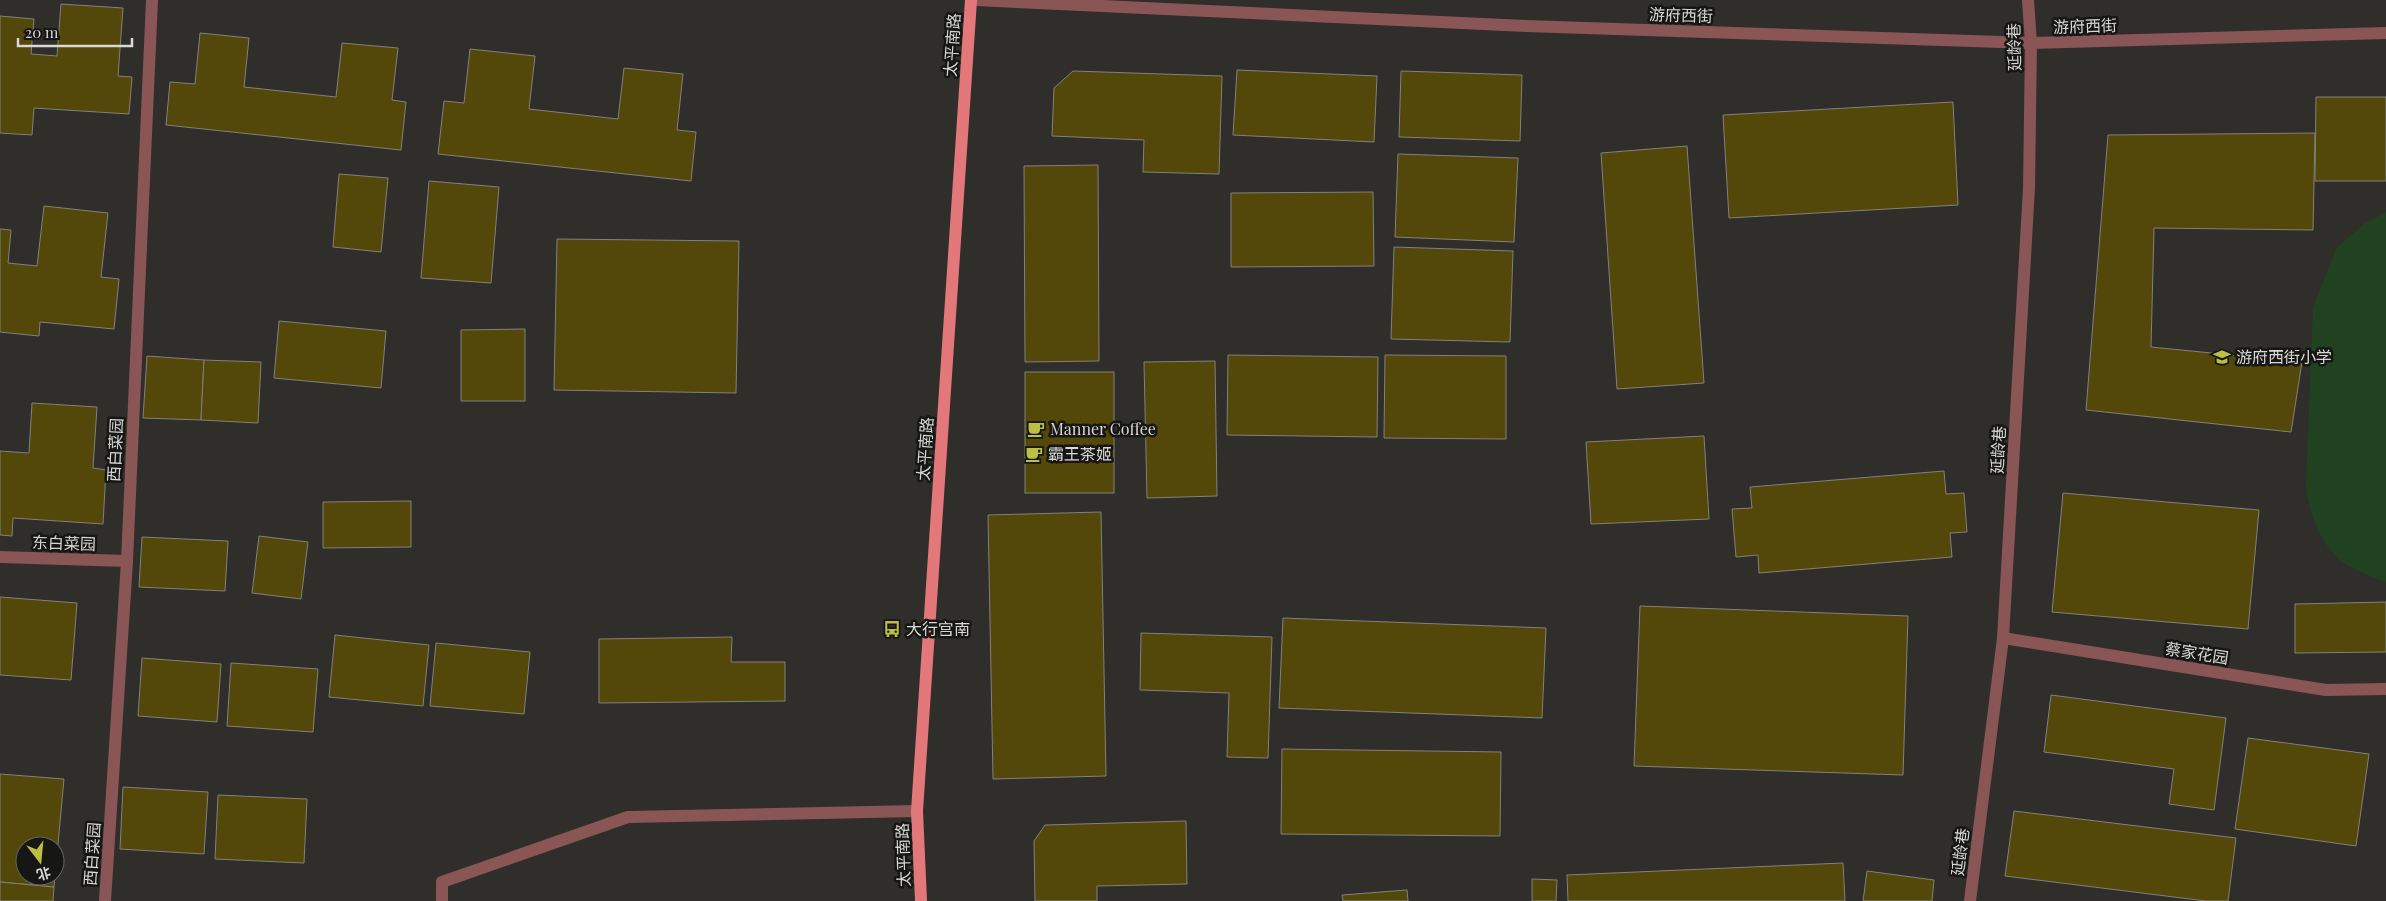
<svg xmlns="http://www.w3.org/2000/svg" width="2386" height="901" viewBox="0 0 2386 901" font-family="'Playfair Display','Noto Sans SC',serif">
<style>
.pitch{fill:#214220}
.building{fill:#534709;stroke:#82817d}
.lines{fill:none;stroke-linecap:round;stroke-linejoin:round}
.minor{stroke:#8a5555;stroke-width:12}
.major{stroke:#e3787b;stroke-width:12}
.labels{text-anchor:middle;stroke-width:5;stroke-linejoin:round;paint-order:stroke}
.street-label{font-size:16px;fill:#d8d8d6;stroke:#161614}
.poi-label{font-size:16px;fill:#d8d8d6;stroke:#161614;text-anchor:start}
</style>
<rect width="100%" height="100%" fill="#2f2e2a"/>
<path class="pitch" d="M2386,212v370c-13,-5 -27,-10 -39,-17 -25,-15 -40,-55 -41,-82l7,-175 23,-60 28,-24z"/>
<g class="building">
<polygon points="61,4 123,8 118,76 132,77 129,114 34,108 32,135 0,133 0,16 34,19 31,54 57,56"/>
<polygon points="200,33 249,38 244,87 336,97 342,43 398,48 392,100 406,102 401,150 166,125 170,82 195,84"/>
<polygon points="470,49 535,56 529,109 618,119 624,68 683,74 677,130 696,132 691,181 438,154 444,101 464,103"/>
<polygon points="1237,70 1377,76 1374,142 1233,135"/>
<polygon points="1073,71 1222,76 1219,174 1143,172 1144,140 1052,136 1054,88"/>
<polygon points="1401,71 1522,75 1520,141 1399,137"/>
<polygon points="2316,97 2386,97 2386,181 2315,181"/>
<polygon points="1953,102 1958,205 1729,218 1723,115"/>
<polygon points="2315,133 2313,230 2154,228 2151,347 2302,362 2291,432 2086,410 2108,135"/>
<polygon points="1687,146 1704,383 1617,389 1601,153"/>
<polygon points="1398,154 1518,158 1514,242 1395,237"/>
<polygon points="1098,165 1099,361 1025,362 1024,166"/>
<polygon points="339,174 388,178 381,252 333,247"/>
<polygon points="429,181 499,187 491,283 421,278"/>
<polygon points="1373,192 1374,266 1231,267 1231,193"/>
<polygon points="44,206 108,213 101,277 119,279 114,329 40,322 39,336 0,332 0,229 11,230 8,263 37,266"/>
<polygon points="557,239 739,241 736,393 554,390"/>
<polygon points="1394,247 1513,251 1510,342 1391,339"/>
<polygon points="279,321 386,331 381,388 274,378"/>
<polygon points="525,329 525,401 461,401 461,330"/>
<polygon points="1228,355 1378,357 1377,437 1227,435"/>
<polygon points="1385,355 1506,356 1506,439 1384,438"/>
<polygon points="147,356 204,360 201,420 143,418"/>
<polygon points="204,360 261,362 258,423 201,420"/>
<polygon points="1215,361 1217,496 1147,498 1144,362"/>
<rect x="1025" y="372" width="89" height="121"/>
<polygon points="32,403 97,407 93,468 106,470 103,524 13,518 12,536 0,535 0,451 29,453"/>
<polygon points="1704,436 1709,519 1591,524 1586,442"/>
<polygon points="1944,471 1946,494 1964,493 1967,532 1950,533 1952,557 1759,573 1758,555 1736,557 1732,509 1752,508 1750,487"/>
<polygon points="2063,493 2259,510 2248,629 2052,612"/>
<polygon points="411,501 411,547 323,548 323,502"/>
<polygon points="1101,512 1106,776 993,779 988,515"/>
<polygon points="259,536 308,542 301,599 252,593"/>
<polygon points="142,537 228,541 225,591 139,587"/>
<polygon points="0,597 77,603 71,680 0,675"/>
<polygon points="2386,602 2386,652 2295,653 2295,604"/>
<polygon points="1640,606 1908,616 1903,775 1634,766"/>
<polygon points="1283,618 1546,628 1542,718 1279,708"/>
<polygon points="1141,633 1272,637 1268,758 1227,757 1229,693 1140,690"/>
<polygon points="335,635 429,645 423,706 329,697"/>
<polygon points="732,637 731,662 785,662 785,701 599,703 599,639"/>
<polygon points="436,643 530,652 524,714 430,706"/>
<polygon points="142,658 221,664 217,722 138,716"/>
<polygon points="231,663 318,669 313,732 227,726"/>
<polygon points="2051,695 2226,718 2214,810 2169,804 2174,769 2044,752"/>
<polygon points="2248,738 2369,754 2356,846 2235,829"/>
<polygon points="1282,749 1501,752 1500,836 1281,834"/>
<polygon points="0,774 64,779 55,876 55,846 25,846 25,876 55,876 54,887 0,882"/>
<polygon points="123,787 208,792 204,854 120,849"/>
<polygon points="218,795 307,799 304,863 215,859"/>
<polygon points="2014,811 2236,838 2228,901 2206,901 2005,876"/>
<polygon points="1186,821 1187,884 1097,886 1097,901 1035,901 1034,841 1045,825"/>
<polygon points="1843,863 1845,901 1568,901 1567,875"/>
<polygon points="1867,871 1934,880 1932,901 1863,901"/>
<polygon points="1532,879 1557,880 1556,901 1532,901"/>
<polygon points="0,882 54,887 53,901 0,901"/>
<polygon points="1407,890 1408,901 1343,901 1342,895"/>
</g>
<g class="lines">
<g class="minor">
<polyline points="976,0 1526,26 2031,43 2386,33"/>
<polyline points="0,557 127,561"/>
<polyline points="2003,638 2326,690 2386,689"/>
<polyline points="105,901 127,561 152,0"/>
<polyline points="442,901 442,882 628,817 917,811"/>
<polyline points="1970,901 2003,638 2029,188 2031,43 2028,0"/>
</g>
<polyline class="major" points="921,901 917,811 971,0"/>
</g>
<defs>
<g id="school-bare" transform="scale(1.35)"><path d="M0-5L7-2L0 1L-7-2ZM-4 1L0 2.5L4 1V4Q0 6-4 4Z" fill="#bdbf43" stroke="#161614" stroke-width="2.5" paint-order="stroke"/></g>
<g id="cafe-bare" transform="scale(1.35)"><path d="M-5.5-4.5H6V0H3Q3 3.5 0 3.5H-2.5Q-5.5 3.5-5.5 0ZM3-3.2v2h1.7v-2ZM-6 4.5H4V6H-6Z" fill="#bdbf43" stroke="#161614" stroke-width="2.5" paint-order="stroke"/></g>
<g id="bus-bare" transform="scale(1.35)"><path d="M-5-6H5V4H4V6H2V4H-2V6H-4V4H-5ZM-3.5-4V0h7V-4ZM-3.5 1.2v1.5H-2V1.2ZM2 1.2v1.5H3.5V1.2Z" fill="#bdbf43" stroke="#161614" stroke-width="2.5" paint-order="stroke"/></g>
</defs>
<g fill-rule="evenodd">
<use href="#school-bare" x="2222" y="357"/>
<use href="#cafe-bare" x="1036" y="429"/>
<use href="#cafe-bare" x="1034" y="454"/>
<use href="#bus-bare" x="892" y="629"/>
</g>
<g class="labels">
<g class="street-label">
<text transform="translate(1681 15) rotate(2)" y="6">游府西街</text>
<text transform="translate(2085 26) rotate(-2)" y="6">游府西街</text>
<text transform="translate(952 45) rotate(-86)" y="6">太平南路</text>
<text transform="translate(2014 47) rotate(-91)" y="6">延龄巷</text>
<text transform="translate(925 449) rotate(-86)" y="6">太平南路</text>
<text transform="translate(115 450) rotate(-87)" y="6">西白菜园</text>
<text transform="translate(1998 450) rotate(-87)" y="6">延龄巷</text>
<text transform="translate(64 543) rotate(2)" y="6">东白菜园</text>
<text transform="translate(2197 653) rotate(9)" y="6">蔡家花园</text>
<text transform="translate(1960 852) rotate(-83)" y="6">延龄巷</text>
<text transform="translate(92 854) rotate(-86)" y="6">西白菜园</text>
<text transform="translate(903 855) rotate(-92)" y="6">太平南路</text>
</g>
<g class="poi-label">
<text x="2236" y="363">游府西街小学</text>
<text x="1050" y="435">Manner Coffee</text>
<text x="1048" y="460">霸王茶姬</text>
<text x="906" y="635">大行宫南</text>
</g>
</g>
<g transform="translate(40 861) rotate(164)"><circle r="24" fill="#161614" stroke="#646462"/>
<path d="M0-4L9 19L0 12L-9 19Z" fill="#bdbf43"/>
<text y="-8" font-size="14" font-weight="bold" text-anchor="middle" fill="#d8d8d6">北</text>
</g>
<path d="M18 38v8h114v-8" fill="none" stroke="#d8d8d6" stroke-width="2.5"/>
<text x="25" y="38" font-size="15" fill="#d8d8d6" stroke="#161614" stroke-width="4" paint-order="stroke">20 m</text>
</svg>
